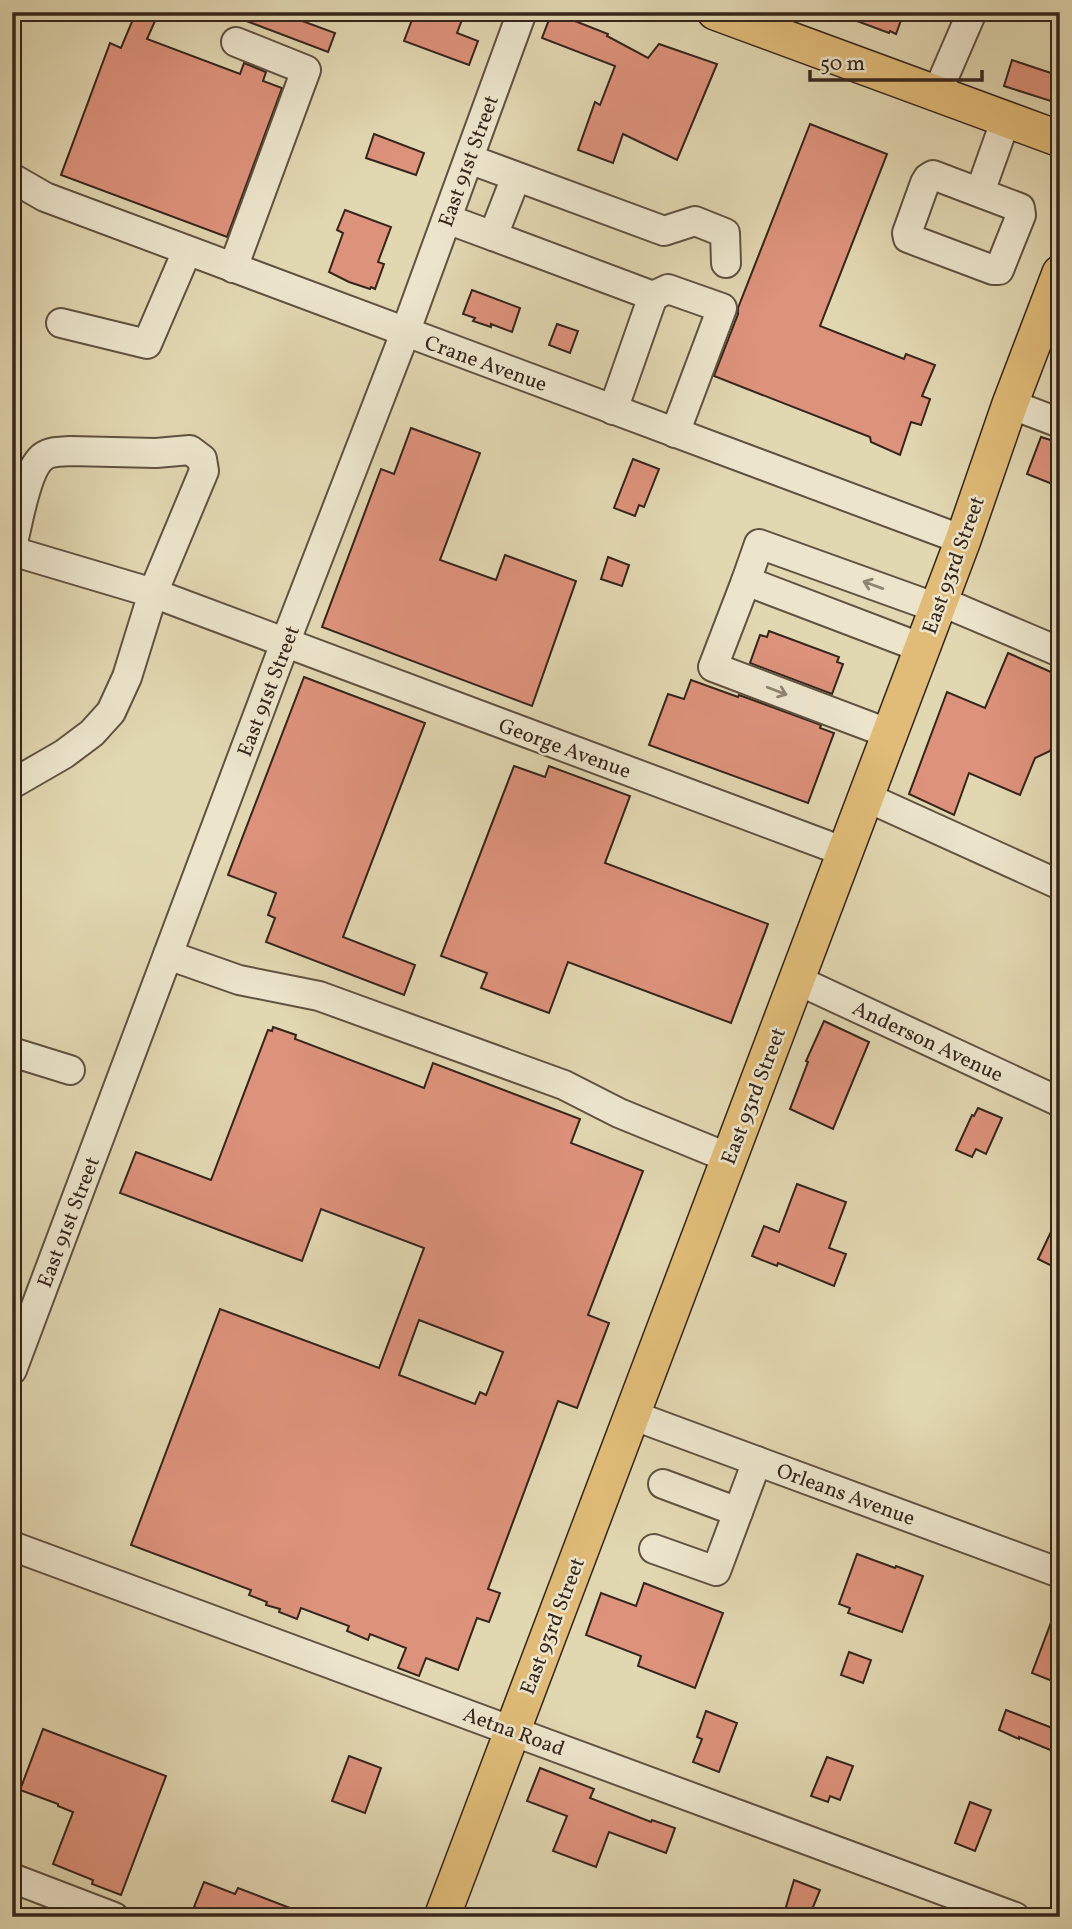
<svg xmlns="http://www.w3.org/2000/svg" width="1072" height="1929" viewBox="0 0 1072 1929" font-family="Vollkorn,serif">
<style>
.building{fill:#dd927b;stroke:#35251a;stroke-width:2;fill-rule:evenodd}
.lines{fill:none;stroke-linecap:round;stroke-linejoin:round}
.minor-casing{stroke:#605240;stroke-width:32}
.major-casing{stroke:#35251a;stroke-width:38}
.minor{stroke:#ece5cc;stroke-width:28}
.major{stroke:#e0bc78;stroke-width:35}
.oneway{stroke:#908573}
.labels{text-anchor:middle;stroke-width:5;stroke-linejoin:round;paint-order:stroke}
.street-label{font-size:21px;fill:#35251a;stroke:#ece5cc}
</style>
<rect width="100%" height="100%" fill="#e1d7b1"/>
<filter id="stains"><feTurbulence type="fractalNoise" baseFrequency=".00286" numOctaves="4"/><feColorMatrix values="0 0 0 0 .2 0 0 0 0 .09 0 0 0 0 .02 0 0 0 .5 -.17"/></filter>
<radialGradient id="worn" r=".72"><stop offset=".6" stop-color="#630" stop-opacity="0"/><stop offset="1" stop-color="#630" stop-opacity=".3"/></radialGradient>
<g class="building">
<polygon points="136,12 159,12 147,39 240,74 244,63 266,72 263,81 282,88 227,237 61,175 110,43 121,48"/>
<polygon points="229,12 278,12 335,33 328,52 228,14"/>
<polygon points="415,12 465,12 457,33 478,41 469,65 404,41"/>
<polygon points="552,12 608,34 607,36 648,58 659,44 717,64 677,160 623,134 613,163 578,150 595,102 600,105 615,66 542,38"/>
<polygon points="839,12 904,12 896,34 890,31 889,33 838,14"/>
<polygon points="1012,60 1060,76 1060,104 1004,86"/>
<polygon points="810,124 887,154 820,326 904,359 906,354 935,365 922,396 930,399 921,425 911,422 900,455 871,442 870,437 714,376 738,314 738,308"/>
<polygon points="374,134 424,153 416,175 366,158"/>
<polygon points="345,210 391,227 378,262 384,264 375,289 371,287 370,289 349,282 329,272 343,233 337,230"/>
<polygon points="472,290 520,308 512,332 491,324 491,327 473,321 475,318 463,314"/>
<polygon points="557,324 578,331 570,353 549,345"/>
<polygon points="411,428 480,453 440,560 496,580 505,555 576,581 532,706 322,627 381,469 394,474"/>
<polygon points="1041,437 1060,443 1060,487 1027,474"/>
<polygon points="633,459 659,469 644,507 639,505 635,516 614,508"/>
<polygon points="608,557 629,565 622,586 601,579"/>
<polygon points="769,631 839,657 837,662 843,664 832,694 750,663 760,635 767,637"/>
<polygon points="1008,653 1060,676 1060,725 1050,751 1035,758 1020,795 969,773 954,815 909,794 947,692 985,708"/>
<polygon points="304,677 425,723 343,937 415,965 404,995 266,942 275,918 268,915 276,893 228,875"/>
<polygon points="691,680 738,697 739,695 821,725 820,728 834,733 808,803 649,745 668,694 684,699"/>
<polygon points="514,766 545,777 549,766 630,796 605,863 768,924 731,1023 568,962 549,1013 481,988 487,973 441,956"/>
<polygon points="824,1021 869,1042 833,1129 790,1109 808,1062 806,1061"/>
<path d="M273,1027l23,8 -1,4 129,49 9,-25 147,56 -9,24 72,28 -55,144 21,8 -32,85 -19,-7 -70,188 12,4 -11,29 -12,-4 -19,52 -32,-12 -7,18 -21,-8 8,-20 -36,-14 -2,6 -21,-9 2,-5 -48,-18 -4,11 -18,-7 1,-3 -14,-4 1,-3 -18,-7 2,-5 -120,-45 89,-236 159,59 45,-120 -103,-39 -19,52 -182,-68 16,-41 75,28 57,-150 4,1zM419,1320l84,32 -17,43 -6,-3 -5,12 -76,-29z"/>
<polygon points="978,1108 1002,1118 986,1154 976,1149 972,1157 956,1150 972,1115 974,1116"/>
<polygon points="797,1184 846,1202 829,1248 846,1254 834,1286 778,1263 777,1266 752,1256 764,1226 779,1232"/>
<polygon points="1060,1213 1060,1270 1038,1259"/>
<polygon points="857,1554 895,1568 896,1566 923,1576 902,1632 848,1613 850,1608 839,1604"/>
<polygon points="644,1583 723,1613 695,1688 638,1666 641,1656 586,1635 601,1593 636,1606"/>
<polygon points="1058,1604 1060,1605 1060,1684 1032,1673"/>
<polygon points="849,1652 871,1660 863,1683 841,1675"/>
<polygon points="1006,1710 1060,1731 1060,1754 1019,1737 1019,1739 999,1730"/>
<polygon points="706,1711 737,1723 719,1772 693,1762 702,1739 697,1737"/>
<polygon points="43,1729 166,1776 121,1895 92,1884 93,1880 53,1864 73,1812 58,1806 58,1804 20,1790"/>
<polygon points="349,1756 381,1768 365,1813 332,1801"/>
<polygon points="827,1757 853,1766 840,1800 830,1796 828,1802 811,1796"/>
<polygon points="540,1768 594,1789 590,1798 651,1822 652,1820 675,1828 666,1853 609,1832 596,1867 553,1851 567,1816 527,1801"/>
<polygon points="970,1802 991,1810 975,1851 955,1843"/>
<polygon points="794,1880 820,1890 809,1917 783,1917"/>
<polygon points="204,1882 235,1894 238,1888 308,1915 308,1917 218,1917 194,1907"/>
</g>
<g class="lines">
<g class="minor-casing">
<g id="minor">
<polyline points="937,93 972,12"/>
<polyline points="469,159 664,231 695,221 725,233 726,263"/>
<polygon points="933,175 1020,208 1021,215 999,270 993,270 908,238 907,233 925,183 928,178"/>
<polyline points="12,178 45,197 963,540"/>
<polyline points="980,192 1006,119"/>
<polyline points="447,219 493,236 516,177"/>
<polyline points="493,236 653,296 668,289 722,308 675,433"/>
<polyline points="233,268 306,70 236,42"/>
<polyline points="61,323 147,344 187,251"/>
<polyline points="1010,404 1060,423"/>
<polyline points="613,410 653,296"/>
<path d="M190,450l12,9 2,12 -51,122 -131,-39 -8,-5v-11c5,-20 13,-71 30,-82 7,-5 17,-4 26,-5l86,2z"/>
<polyline points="746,581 759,544 937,608"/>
<polyline points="940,601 1060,652"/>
<polyline points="890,734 713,667 746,581 922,648"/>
<polyline points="12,784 64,754 92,733 111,712 127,677 153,593 845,852"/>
<polyline points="866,797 1060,885"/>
<polyline points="168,955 239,980 319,996 564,1085 619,1113 729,1158"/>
<polyline points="797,980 1060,1102"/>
<polyline points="12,1052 70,1070"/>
<polyline points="12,1370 285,643 405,333 522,12"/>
<polyline points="632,1415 1060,1573"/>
<polyline points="663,1484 738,1512"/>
<polyline points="12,1546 1015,1917"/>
<polyline points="654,1549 716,1571 757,1461"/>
<polyline points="12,1878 114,1917"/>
</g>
</g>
<g class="major-casing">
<g id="major">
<polyline points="715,12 1060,139"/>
<polyline points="442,1917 963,540 1010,404 1060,273"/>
</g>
</g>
<use href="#minor" class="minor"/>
<use href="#major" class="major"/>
</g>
<defs><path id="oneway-shaft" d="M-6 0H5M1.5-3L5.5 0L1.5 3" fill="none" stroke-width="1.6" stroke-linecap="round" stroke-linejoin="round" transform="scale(1.75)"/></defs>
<g class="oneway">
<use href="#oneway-shaft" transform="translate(873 585) rotate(-160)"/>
<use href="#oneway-shaft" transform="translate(777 691) rotate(21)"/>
</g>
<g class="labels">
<g class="street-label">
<text transform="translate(468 161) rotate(-70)" y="7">East 91st Street</text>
<text transform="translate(486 363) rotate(20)" y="7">Crane Avenue</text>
<text transform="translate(953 565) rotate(-70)" y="7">East 93rd Street</text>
<text transform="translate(268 691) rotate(-69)" y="7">East 91st Street</text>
<text transform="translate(565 748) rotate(20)" y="7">George Avenue</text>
<text transform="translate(928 1041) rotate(25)" y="7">Anderson Avenue</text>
<text transform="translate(753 1096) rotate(-69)" y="7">East 93rd Street</text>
<text transform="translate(68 1222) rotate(-69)" y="7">East 91st Street</text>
<text transform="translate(846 1494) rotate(20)" y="7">Orleans Avenue</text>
<text transform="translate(552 1626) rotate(-69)" y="7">East 93rd Street</text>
<text transform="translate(514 1731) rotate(20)" y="7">Aetna Road</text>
</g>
</g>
<rect width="1072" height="1929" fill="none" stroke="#e1d7b1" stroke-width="42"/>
<rect x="14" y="14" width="1044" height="1901" fill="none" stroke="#35251a" stroke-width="3.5"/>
<rect x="21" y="21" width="1030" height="1887" fill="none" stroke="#35251a" stroke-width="2"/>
<path d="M810 70v10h172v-10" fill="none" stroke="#35251a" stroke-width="3.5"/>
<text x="820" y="70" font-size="21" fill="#35251a" stroke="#ece5cc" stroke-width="5" paint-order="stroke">50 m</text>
<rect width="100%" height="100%" filter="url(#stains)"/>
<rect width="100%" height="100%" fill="url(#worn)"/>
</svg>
